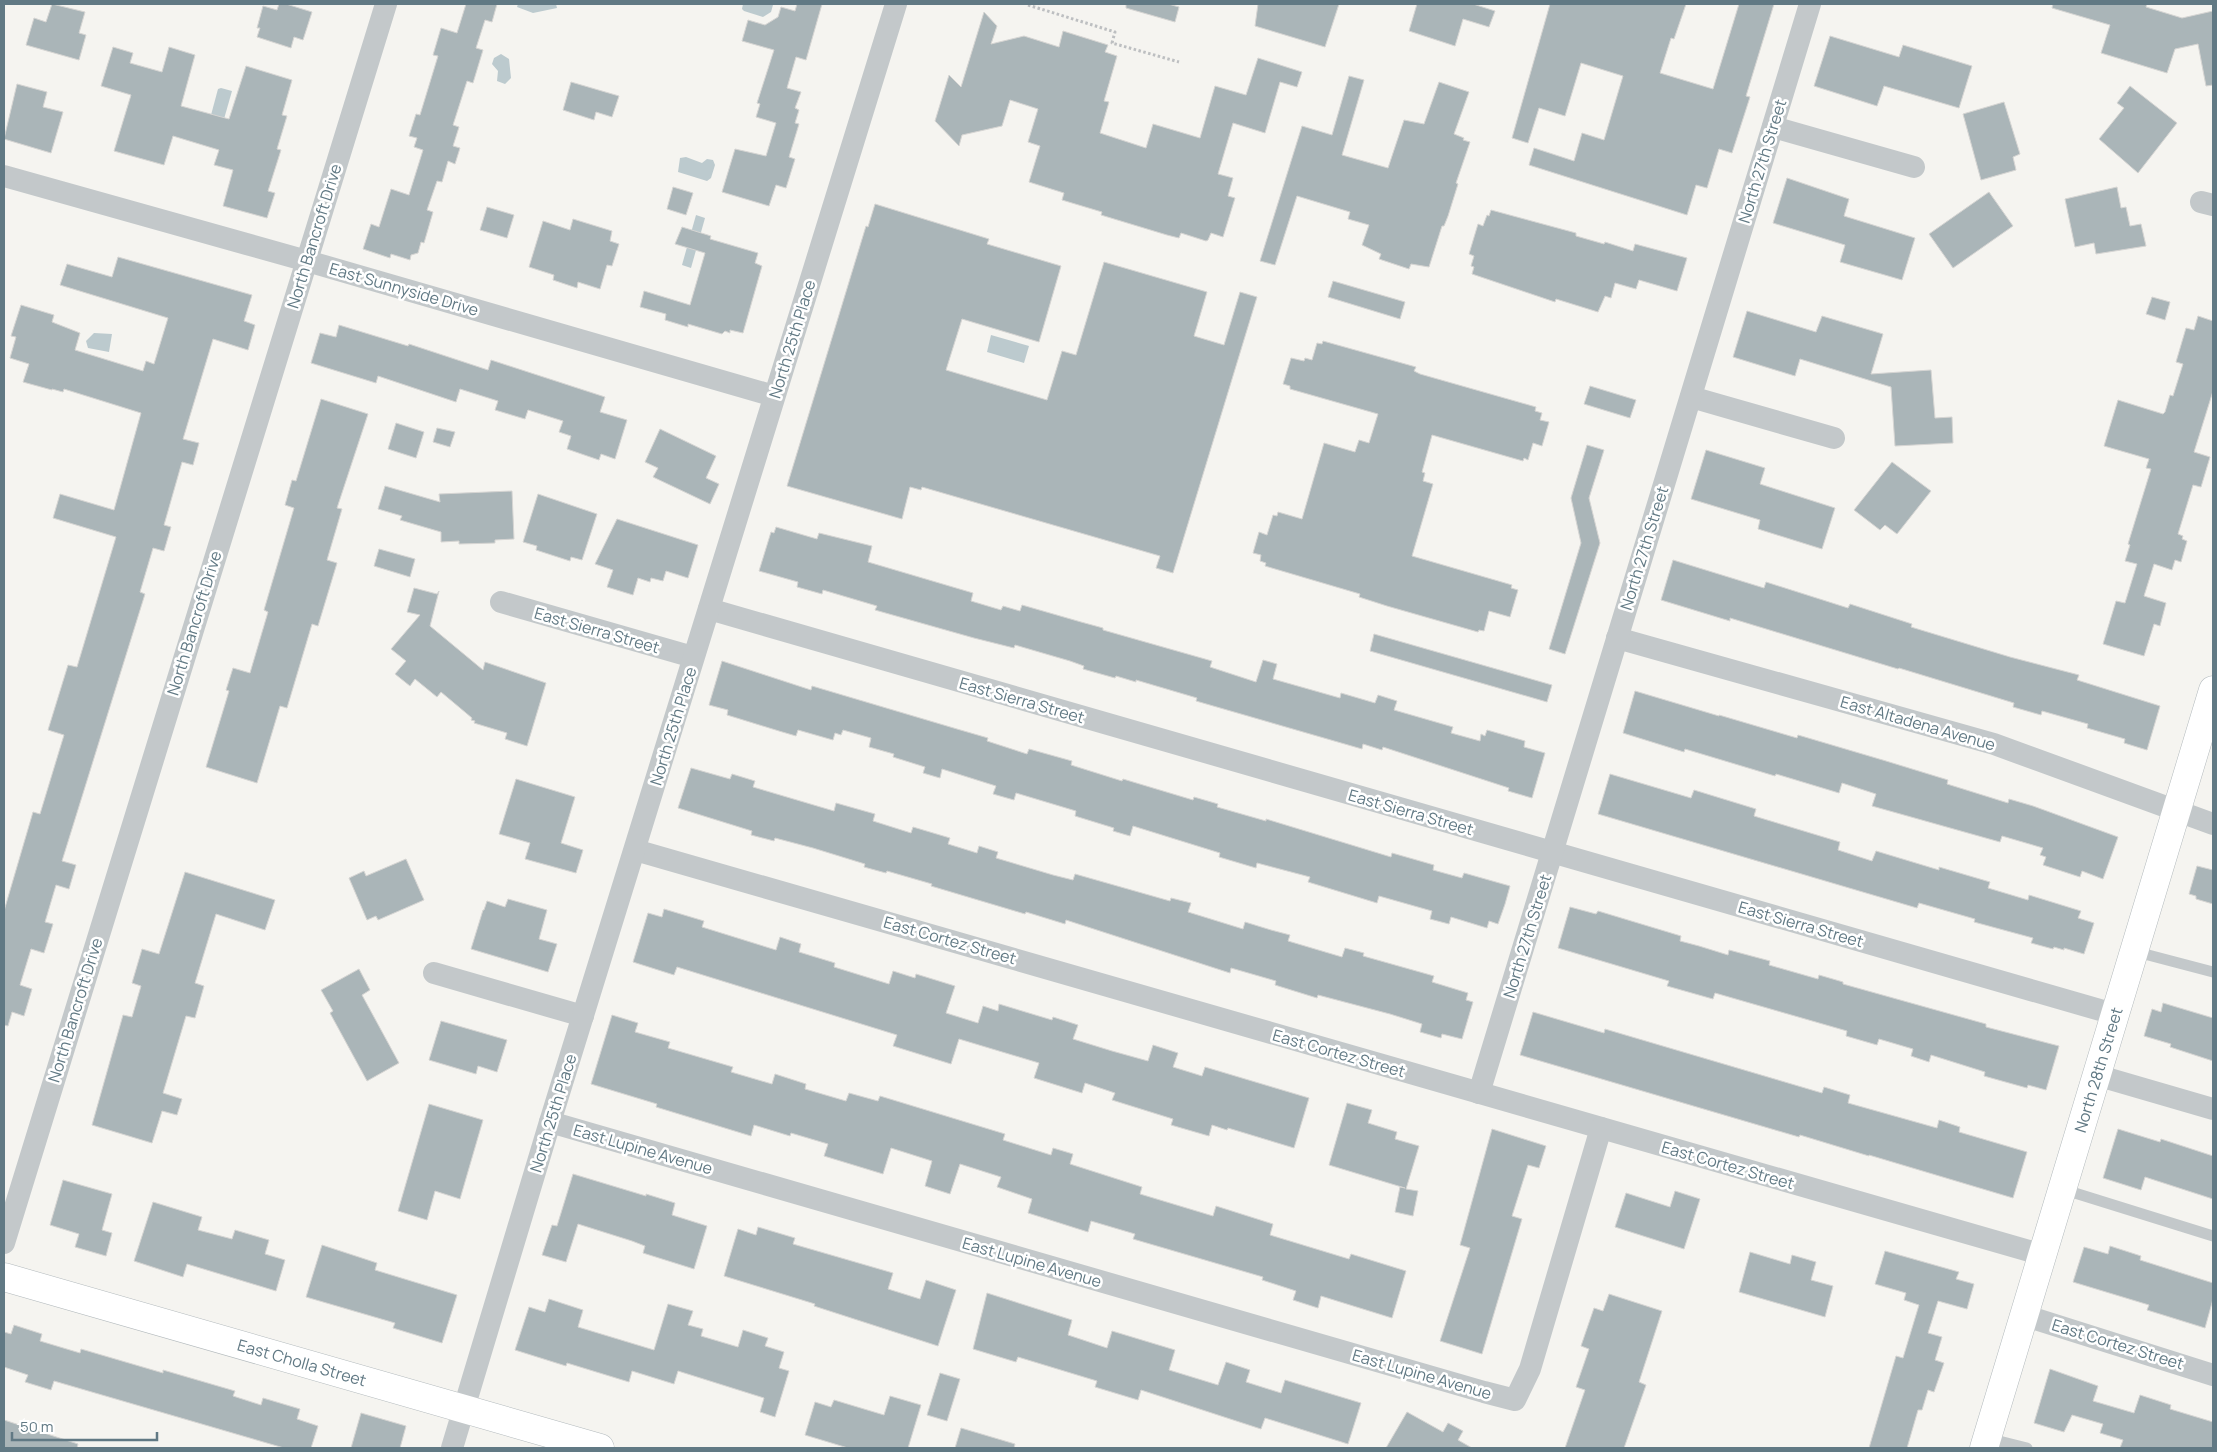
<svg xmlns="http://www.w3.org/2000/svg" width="2217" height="1452" viewBox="0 0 2217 1452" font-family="Manrope,sans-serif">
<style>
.water{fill:#bccace}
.building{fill:#aab5b8;stroke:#d6d5d3}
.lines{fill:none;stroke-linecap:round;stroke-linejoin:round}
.secondary-casing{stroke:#b3babd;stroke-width:29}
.path{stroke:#bdbfc1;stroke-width:3;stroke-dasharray:2.5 2.5;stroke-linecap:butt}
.lane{stroke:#c3c8ca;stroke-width:11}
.street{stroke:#c3c8ca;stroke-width:22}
.secondary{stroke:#fff;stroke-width:28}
.labels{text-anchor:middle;stroke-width:5;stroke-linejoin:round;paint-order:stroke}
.street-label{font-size:16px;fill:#617984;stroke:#fff}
</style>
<rect width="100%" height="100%" fill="#f5f4f0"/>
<g class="water">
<polygon points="518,4 556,4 557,8 533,13 517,7"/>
<polygon points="743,4 773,5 771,12 763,17 744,11 742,9"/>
<polygon points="501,54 509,59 511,78 505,84 497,81 498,71 492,64 494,58"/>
<polygon points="221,88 232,91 224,119 211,115 218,89"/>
<polygon points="686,157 702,163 707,159 713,160 715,165 711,178 707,181 678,172 680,158"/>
<polygon points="696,215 705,218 691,268 682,265"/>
<polygon points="94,333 112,334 109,352 88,348 86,341"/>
<polygon points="991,335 1029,346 1024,363 987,352"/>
</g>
<g class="building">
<polygon points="52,4 85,12 79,33 86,35 79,60 26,45 34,18 46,22"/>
<polygon points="279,4 286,4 312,12 303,40 294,37 291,48 257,37 260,28 257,28 263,6 277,10"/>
<polygon points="466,4 497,4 492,22 485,20 476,48 483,50 473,83 467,81 453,125 459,127 453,146 460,148 455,164 448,161 442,182 437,181 427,210 433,212 424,243 421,242 418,253 411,255 410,260 391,254 390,258 363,249 371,224 379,227 391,189 409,195 423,150 414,147 417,138 409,136 416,114 420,115 438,56 433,55 441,28 457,33"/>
<polygon points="797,4 822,4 806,60 796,57 787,88 801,92 795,108 799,110 795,123 799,124 789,157 795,159 786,188 776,185 769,206 722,192 735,149 766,156 776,123 756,117 760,104 757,103 774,50 742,41 748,20 765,25 778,17 781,7 795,11"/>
<polygon points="1126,4 1168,4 1179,7 1175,22 1126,8"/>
<polygon points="1258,4 1339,4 1325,47 1255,26"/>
<polygon points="1417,4 1473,4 1495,11 1489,27 1463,19 1455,46 1409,31"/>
<polygon points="1550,4 1686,4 1674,39 1671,38 1660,73 1713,89 1739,4 1774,4 1746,96 1750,97 1732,153 1719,149 1707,188 1696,185 1687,215 1529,165 1534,148 1574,161 1582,133 1604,140 1623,76 1581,63 1565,116 1539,108 1528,143 1512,138"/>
<polygon points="2053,4 2147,4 2146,7 2182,18 2213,11 2213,85 2206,86 2198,44 2175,49 2167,73 2101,53 2110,25 2052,8"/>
<polygon points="984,12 997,26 991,44 1024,36 1059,47 1063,31 1108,45 1105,52 1117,56 1104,101 1109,102 1100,133 1146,148 1153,124 1200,138 1215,86 1246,95 1258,58 1302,72 1297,87 1280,82 1265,133 1233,123 1218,174 1233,178 1228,196 1235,198 1223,237 1211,233 1208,240 1206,241 1181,233 1179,238 1167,235 1101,215 1102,212 1062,200 1064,193 1029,182 1040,146 1028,142 1038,109 1010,100 1002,126 962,135 959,146 935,121 949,75 961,87"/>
<polygon points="1830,36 1899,57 1903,45 1972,66 1959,108 1884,86 1877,106 1814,86"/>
<polygon points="113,47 133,53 130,63 162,72 169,47 195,55 181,106 229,119 246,66 292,80 282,115 287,116 277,149 281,150 268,191 275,193 267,218 223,206 233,170 214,165 219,150 173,136 164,165 114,151 131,95 101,86"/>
<polygon points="1349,76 1364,80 1342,155 1388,168 1404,120 1424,124 1439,82 1469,92 1454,134 1464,138 1463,140 1470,142 1456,183 1458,184 1448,216 1444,226 1442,226 1429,267 1411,264 1409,269 1379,259 1381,254 1362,245 1369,225 1348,219 1350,212 1297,196 1275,265 1260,261 1302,126 1332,135"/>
<polygon points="571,82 619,96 612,117 596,112 594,120 563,110"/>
<polygon points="17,84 47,92 43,107 63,112 51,153 4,139"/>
<polygon points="2130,86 2177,123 2138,173 2099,139 2124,108 2117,103"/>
<polygon points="2004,102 2020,154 2013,157 2016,170 1981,180 1963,114"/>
<polygon points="1787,178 1849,199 1844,216 1915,238 1902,280 1840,262 1845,245 1773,223"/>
<polygon points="673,187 693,193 686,215 667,209"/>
<polygon points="2117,187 2121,208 2126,207 2130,226 2141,224 2146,246 2096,254 2094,243 2075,247 2065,199"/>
<polygon points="1989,192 2013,226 1953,268 1929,234"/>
<polygon points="875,204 989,239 987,244 1061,266 1039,342 962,319 946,370 1047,400 1062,351 1076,355 1104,262 1207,292 1194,336 1224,345 1240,292 1257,297 1173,573 1156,568 1160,556 922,487 921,490 910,487 902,519 787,486 866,226 868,227"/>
<polygon points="487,207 514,215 507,238 480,230"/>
<polygon points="1491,210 1576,233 1576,236 1604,244 1605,242 1633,251 1635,244 1687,258 1677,291 1639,280 1636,289 1615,283 1611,298 1605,296 1598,312 1556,299 1555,302 1472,274 1474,267 1471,266 1474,256 1469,254 1478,224 1483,226 1487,215 1489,216"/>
<polygon points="573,219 612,231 610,241 619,244 612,266 607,265 600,289 578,282 577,288 553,280 554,275 529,267 543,221 570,230"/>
<polygon points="682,227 711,236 710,239 758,253 755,263 762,266 743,333 730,330 730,333 725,331 722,334 688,324 688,327 665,320 666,314 640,307 644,291 690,305 705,253 675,244"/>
<polygon points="118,257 252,295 244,321 255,325 248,350 213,339 183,439 199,443 193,465 182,462 164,525 171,527 164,551 153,548 140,592 145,594 62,861 76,865 69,889 56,885 45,922 53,924 44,953 31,949 20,985 32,989 24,1016 12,1012 8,1026 4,1025 4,911 33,812 40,814 64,735 48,730 68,665 77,667 116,537 53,518 60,494 114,510 141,413 64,389 63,392 52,389 52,390 23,382 29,364 10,358 16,337 11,336 21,305 54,315 52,322 80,333 75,350 143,371 146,361 154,364 168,318 60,285 67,264 112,277"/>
<polygon points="1333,281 1405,302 1400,319 1328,297"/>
<polygon points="2152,297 2170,302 2165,320 2146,314"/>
<polygon points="1747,311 1816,332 1822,316 1883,334 1871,374 1931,370 1935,418 1952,417 1953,443 1895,446 1891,387 1800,359 1795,376 1733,357"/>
<polygon points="2198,316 2213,321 2213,391 2194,452 2210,457 2201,487 2193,485 2178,534 2183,536 2182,539 2187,541 2181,562 2175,560 2172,570 2154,564 2144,596 2166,603 2160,626 2154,624 2144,656 2103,644 2116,601 2125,603 2137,564 2125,561 2130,545 2128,544 2151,469 2146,468 2149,459 2104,446 2118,400 2163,414 2165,412 2170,395 2173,396 2183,364 2176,362 2186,328 2194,330"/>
<polygon points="339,325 408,346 409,344 488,370 491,360 605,397 600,412 627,420 615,459 601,454 599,460 567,449 571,436 559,432 563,421 528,410 525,419 495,410 498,401 460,389 456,402 378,376 376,383 311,363 320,333 336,337"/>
<polygon points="1323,341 1416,367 1414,371 1420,374 1536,407 1535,411 1542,413 1540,420 1549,422 1542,446 1533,443 1528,460 1524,458 1523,461 1432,435 1422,472 1425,473 1423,481 1433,484 1412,556 1512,585 1511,588 1518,590 1510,617 1489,611 1484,631 1479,630 1478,632 1387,606 1359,597 1360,594 1265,566 1266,563 1260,561 1261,555 1253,553 1259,532 1267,535 1273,515 1277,516 1278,512 1302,519 1324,443 1355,452 1359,440 1369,443 1378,414 1290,389 1290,386 1283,384 1291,358 1304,361 1305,358 1312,360 1317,343 1322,344"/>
<polygon points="1590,386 1636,400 1630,418 1584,404"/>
<polygon points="321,399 368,414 337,508 342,509 327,560 337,563 318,626 312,624 287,708 280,706 257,783 206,767 229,691 226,690 233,668 250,673 268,612 264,610 294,508 285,505 292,480 296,481"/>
<polygon points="396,423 424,432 416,458 388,449"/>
<polygon points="437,428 455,432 450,447 433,442"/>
<polygon points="660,429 716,456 706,478 719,484 710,504 653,477 658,468 645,462"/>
<polygon points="1587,445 1604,450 1589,498 1600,543 1565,654 1549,649 1581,543 1571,498"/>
<polygon points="1706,450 1765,468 1760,484 1835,508 1822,549 1758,529 1760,520 1691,499"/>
<polygon points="1892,462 1931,491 1897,534 1885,525 1880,530 1854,510"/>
<polygon points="385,486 440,502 439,494 512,491 514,539 495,540 495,543 459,544 459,541 441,542 441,532 400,520 402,516 378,509"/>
<polygon points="538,494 597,514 582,560 571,557 570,561 536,550 537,546 523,542"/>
<polygon points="617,519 698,545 688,578 666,571 663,581 651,578 650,582 638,578 633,595 607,587 613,570 595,564"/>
<polygon points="776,527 817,539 819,533 872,546 868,562 973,593 971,601 1001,610 1003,606 1020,611 1022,605 1081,622 1103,628 1103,630 1212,661 1210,667 1256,682 1263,660 1277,664 1273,679 1340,698 1341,693 1375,703 1378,695 1397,701 1394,710 1453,727 1451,733 1480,741 1481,734 1485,736 1487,730 1525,741 1524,747 1545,753 1532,798 1508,791 1509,788 1383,747 1382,750 1363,744 1362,749 1196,701 1197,698 1136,680 1136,682 1116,676 1115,678 1083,669 1084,666 1070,661 1015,645 1014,648 974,638 875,610 877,606 823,590 822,594 797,587 798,582 759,571 771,532 774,533"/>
<polygon points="379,549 415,559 410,577 374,566"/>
<polygon points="1673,560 1764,588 1766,582 1848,608 1850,604 1912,624 1911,627 2010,657 2079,675 2077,680 2160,706 2147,750 2124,743 2125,739 2087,728 2088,724 2042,711 2041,715 2013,707 2014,703 1899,668 1898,669 1730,618 1730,621 1661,600"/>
<polygon points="414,588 437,594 439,591 430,626 483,670 485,662 546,683 527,746 505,739 507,733 474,723 475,721 471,720 472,718 441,692 437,697 415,679 410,686 395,674 406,661 391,649 420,615 407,612"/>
<polygon points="1374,634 1552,685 1547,702 1370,651"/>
<polygon points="722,661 811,690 812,686 957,729 988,738 987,741 1027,754 1029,749 1072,761 1071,765 1122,781 1123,779 1193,800 1194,797 1218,804 1217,807 1266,821 1266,819 1391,857 1392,853 1434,865 1433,870 1462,878 1464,873 1510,886 1505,904 1498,924 1489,921 1487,928 1451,917 1449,924 1430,919 1432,911 1379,896 1377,903 1308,882 1310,877 1257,863 1256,868 1219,857 1220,853 1133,826 1130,836 1113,831 1114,828 1075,816 1076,811 1016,793 1014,800 993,794 996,786 942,769 940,778 923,773 925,767 893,757 894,754 869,747 871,738 843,730 841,735 835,733 833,740 798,730 796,736 779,731 727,715 728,710 709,705"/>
<polygon points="1635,691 1719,716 1719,715 1797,738 1798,735 1886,761 1948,780 1947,784 2008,803 2009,799 2033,806 2118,837 2103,879 2082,871 2080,877 2043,865 2046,857 2040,855 2043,848 2002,836 2000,842 1872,806 1876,794 1842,783 1839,793 1776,774 1775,776 1685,749 1684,752 1623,733"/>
<polygon points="691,768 730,779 732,774 755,781 753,787 834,811 836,803 875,814 873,821 911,833 913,827 950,838 948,844 977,853 979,846 998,852 996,858 1053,875 1073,880 1075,874 1170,901 1171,898 1191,903 1188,912 1243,929 1245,922 1271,930 1290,935 1288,941 1342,957 1345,948 1364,953 1363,956 1434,976 1432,982 1468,993 1466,1000 1473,1002 1462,1039 1442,1034 1441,1038 1420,1032 1422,1024 1390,1014 1318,995 1317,998 1275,985 1276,981 1231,968 1230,973 1066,920 1065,924 1026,912 1025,914 931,886 932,884 887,871 886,873 864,867 865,864 813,848 775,838 774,841 751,835 752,831 678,808"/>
<polygon points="1610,774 1691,798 1694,790 1756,809 1754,816 1840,842 1838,850 1872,861 1876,851 1939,870 1939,867 1990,882 1988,888 2028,900 2029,895 2081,911 2078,918 2094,923 2084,954 2064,948 2064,950 2054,947 2053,949 2031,943 2033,938 1974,922 1975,919 1919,903 1917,908 1598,814"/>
<polygon points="516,779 575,797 561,843 583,850 576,873 525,859 530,843 499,834"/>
<polygon points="406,859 424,900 378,920 376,916 367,920 349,878 364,871 366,876"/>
<polygon points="2197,866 2213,870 2213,904 2196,899 2196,896 2189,894"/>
<polygon points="185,872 275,900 265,930 216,914 195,983 204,986 195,1018 186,1016 163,1093 182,1099 177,1115 162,1111 152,1143 92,1125 123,1015 132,1017 141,986 132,983 142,949 159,954"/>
<polygon points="508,899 547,910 539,939 557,944 548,972 471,949 483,910 484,910 487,901 505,907"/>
<polygon points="1570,907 1596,914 1598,911 1681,936 1680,941 1699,946 1728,955 1729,950 1770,961 1769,965 1818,979 1819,975 1843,982 1843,984 1986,1024 1986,1027 2059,1046 2046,1090 2028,1085 2027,1088 1984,1076 1985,1072 1931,1055 1929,1062 1911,1056 1913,1049 1879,1039 1877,1045 1846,1036 1847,1031 1715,993 1713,999 1667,986 1669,981 1558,948"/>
<polygon points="664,909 704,921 702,927 776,950 780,937 801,944 799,952 835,963 834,967 889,984 893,971 915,978 916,974 955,986 946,1013 978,1023 983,1006 998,1011 999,1004 1052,1020 1053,1017 1078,1025 1073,1039 1112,1051 1148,1061 1153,1045 1178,1053 1173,1067 1202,1076 1205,1067 1309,1098 1294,1148 1228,1128 1227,1130 1212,1125 1209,1136 1171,1125 1173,1119 1112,1100 1115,1093 1085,1083 1082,1093 1034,1078 1039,1063 959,1039 951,1064 893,1046 897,1035 677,967 674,975 633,962 648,913 662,917"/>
<polygon points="359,969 370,990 362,995 399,1063 367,1081 330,1013 333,1011 321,990"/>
<polygon points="2163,1003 2213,1018 2213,1061 2170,1047 2171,1044 2144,1036 2152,1009 2161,1012"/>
<polygon points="1533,1012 1604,1033 1605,1029 1822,1093 1824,1087 1850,1095 1848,1103 1937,1128 1939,1120 1960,1127 1959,1132 2027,1152 2013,1198 1869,1155 1869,1156 1800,1135 1799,1137 1520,1055"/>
<polygon points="612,1015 638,1023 635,1032 670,1042 668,1048 733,1067 731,1072 772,1084 775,1074 806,1084 805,1089 846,1101 849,1093 878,1101 880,1096 1005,1134 1003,1140 1051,1155 1053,1148 1073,1154 1070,1164 1142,1187 1140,1194 1213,1216 1216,1206 1273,1224 1270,1235 1349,1259 1351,1254 1406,1271 1392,1318 1321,1296 1318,1308 1293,1300 1296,1291 1262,1280 1263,1277 1133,1239 1135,1234 1091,1221 1088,1232 1028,1213 1032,1199 997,1187 1001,1177 960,1164 950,1194 925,1186 932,1161 891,1148 883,1174 824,1156 828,1144 791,1133 790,1136 754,1125 751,1136 656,1107 657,1104 591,1084"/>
<polygon points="441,1021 507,1040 497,1072 478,1066 476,1074 429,1060"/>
<polygon points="1347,1103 1372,1110 1368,1123 1397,1132 1395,1139 1419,1146 1406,1189 1418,1191 1413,1216 1395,1212 1400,1187 1405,1188 1329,1165"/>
<polygon points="429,1104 483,1120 460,1199 435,1191 427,1220 398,1211"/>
<polygon points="1492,1129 1546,1146 1539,1168 1528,1165 1512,1216 1522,1219 1482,1354 1440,1341 1470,1248 1460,1245"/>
<polygon points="2118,1129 2160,1142 2161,1139 2213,1156 2213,1199 2145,1177 2141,1190 2103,1178"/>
<polygon points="573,1174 646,1196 646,1194 675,1203 672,1215 707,1226 694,1269 643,1253 645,1246 632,1241 578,1224 566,1262 542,1255 552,1225 557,1226"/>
<polygon points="63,1180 112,1194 102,1230 112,1233 106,1256 75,1247 79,1234 50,1225"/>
<polygon points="1675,1191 1700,1199 1684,1249 1615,1227 1626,1193 1670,1207"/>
<polygon points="153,1202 202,1217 198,1230 232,1239 235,1230 269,1240 265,1254 285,1260 276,1291 187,1264 183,1277 134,1261"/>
<polygon points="758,1227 795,1238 793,1244 893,1273 888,1289 920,1299 926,1280 956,1290 938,1346 814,1306 815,1304 724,1276 738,1229 756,1235"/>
<polygon points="322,1245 377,1263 375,1270 457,1295 442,1343 393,1328 395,1323 306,1297"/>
<polygon points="2110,1246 2141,1256 2140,1260 2213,1283 2213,1299 2205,1328 2147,1310 2149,1305 2073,1282 2084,1247 2108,1254"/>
<polygon points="1885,1251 1959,1272 1956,1279 1974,1284 1967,1309 1938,1301 1928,1333 1942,1337 1935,1360 1944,1363 1934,1392 1928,1390 1922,1410 1918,1410 1907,1448 1869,1448 1896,1356 1903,1358 1919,1305 1904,1300 1906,1293 1875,1284"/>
<polygon points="1750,1252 1790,1264 1792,1255 1816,1262 1811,1280 1833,1286 1825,1317 1739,1292"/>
<polygon points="987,1293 1072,1320 1068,1335 1107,1348 1112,1331 1175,1350 1169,1370 1218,1385 1226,1362 1250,1370 1246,1382 1281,1393 1285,1380 1361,1403 1348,1444 1265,1418 1261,1429 1141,1390 1138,1400 1095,1387 1097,1381 1018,1357 1016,1362 973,1349"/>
<polygon points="1609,1294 1662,1311 1639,1382 1646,1385 1624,1448 1565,1448 1585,1390 1576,1387 1589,1349 1581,1346 1594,1308 1603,1311"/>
<polygon points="549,1299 583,1310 578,1327 654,1350 668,1304 693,1311 688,1325 703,1329 701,1336 738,1347 743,1330 768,1338 765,1346 784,1352 779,1368 789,1371 775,1417 760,1412 764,1398 678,1371 674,1384 632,1371 629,1382 567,1363 566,1366 515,1350 529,1307 545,1312"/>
<polygon points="14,1325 42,1334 40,1341 80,1353 81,1349 163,1373 163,1370 235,1391 233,1396 261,1405 263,1398 300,1409 297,1419 318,1426 311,1448 284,1448 54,1381 51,1390 25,1382 28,1375 4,1367 4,1332 11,1334"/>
<polygon points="2050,1369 2098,1386 2093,1401 2134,1413 2140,1395 2171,1405 2170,1409 2213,1422 2213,1448 2120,1448 2123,1440 2100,1433 2103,1424 2072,1415 2064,1432 2034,1423"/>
<polygon points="940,1373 960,1379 947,1421 927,1415"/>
<polygon points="890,1396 921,1405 908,1448 848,1448 805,1435 815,1402 831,1407 834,1400 884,1415"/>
<polygon points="1407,1412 1443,1432 1448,1423 1463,1431 1458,1440 1472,1448 1386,1448"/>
<polygon points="361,1413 406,1426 400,1448 351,1448"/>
<polygon points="4,1420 78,1444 77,1448 4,1448"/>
<polygon points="961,1428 1015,1444 1014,1448 955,1448"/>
</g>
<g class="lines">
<g class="secondary-casing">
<g id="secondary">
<path id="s1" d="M4,1277l596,171"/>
<path id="s2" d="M1984,1448l229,-758"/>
</g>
</g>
<polyline class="path" points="1028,5 1115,32 1112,43 1179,62"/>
<g class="lane">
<polyline points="2133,951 2213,972"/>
<polyline points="2062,1189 2213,1236"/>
<polyline points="1987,1438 2027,1448"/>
</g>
<g class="street">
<polyline points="1773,127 1914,167"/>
<polyline points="4,176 307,261 774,396"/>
<polyline points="2201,202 2213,205"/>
<polyline points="1691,397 1834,438"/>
<polyline points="501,602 693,657"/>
<polyline points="709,609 2114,1014"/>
<polyline points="1617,638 1994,744 2213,824"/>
<polyline points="635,850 2043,1255"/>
<polyline points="434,973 583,1016"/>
<polyline points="2096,1075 2213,1109"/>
<polyline points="1479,1093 1810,4"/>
<polyline points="550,1122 1484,1392 1515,1400 1530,1369 1601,1128"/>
<polyline points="4,1243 386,4"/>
<polyline points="2023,1315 2213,1375"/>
<polyline points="452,1448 550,1122 896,4"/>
</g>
<use href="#secondary" class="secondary"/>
</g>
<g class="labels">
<g class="street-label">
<text transform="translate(1762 161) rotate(-73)" y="6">North 27th Street</text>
<text transform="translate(314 236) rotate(-73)" y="6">North Bancroft Drive</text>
<text transform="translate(404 289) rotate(16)" y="6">East Sunnyside Drive</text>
<text transform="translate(792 339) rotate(-73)" y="6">North 25th Place</text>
<text transform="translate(1644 548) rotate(-73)" y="6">North 27th Street</text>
<text transform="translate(194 623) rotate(-73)" y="6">North Bancroft Drive</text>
<text transform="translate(597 630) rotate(16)" y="6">East Sierra Street</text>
<text transform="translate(1022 700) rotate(16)" y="6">East Sierra Street</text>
<text transform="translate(1918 723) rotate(16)" y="6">East Altadena Avenue</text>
<text transform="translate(673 726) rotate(-73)" y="6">North 25th Place</text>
<text transform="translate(1411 812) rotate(16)" y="6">East Sierra Street</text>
<text transform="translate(1801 924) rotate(16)" y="6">East Sierra Street</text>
<text transform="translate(1527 936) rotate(-73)" y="6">North 27th Street</text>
<text transform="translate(950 940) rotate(16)" y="6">East Cortez Street</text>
<text transform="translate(75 1010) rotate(-73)" y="6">North Bancroft Drive</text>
<text transform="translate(1339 1053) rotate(16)" y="6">East Cortez Street</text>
<text dy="6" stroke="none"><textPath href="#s2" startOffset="395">North 28th Street</textPath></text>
<text transform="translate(553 1113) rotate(-73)" y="6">North 25th Place</text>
<text transform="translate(643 1149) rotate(16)" y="6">East Lupine Avenue</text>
<text transform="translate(1728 1165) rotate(16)" y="6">East Cortez Street</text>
<text transform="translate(1032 1262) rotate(16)" y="6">East Lupine Avenue</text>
<text transform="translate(2118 1344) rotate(17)" y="6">East Cortez Street</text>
<text dy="6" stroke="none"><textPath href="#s1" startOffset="310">East Cholla Street</textPath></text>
<text transform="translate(1422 1374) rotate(16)" y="6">East Lupine Avenue</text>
</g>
</g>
<rect width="2217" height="1452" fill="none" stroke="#617984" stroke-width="10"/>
<path d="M12 1432v8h145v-8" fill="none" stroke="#617984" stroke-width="2.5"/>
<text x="20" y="1432" font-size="15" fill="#617984" stroke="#ffffff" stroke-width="4" paint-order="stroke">50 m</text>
</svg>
